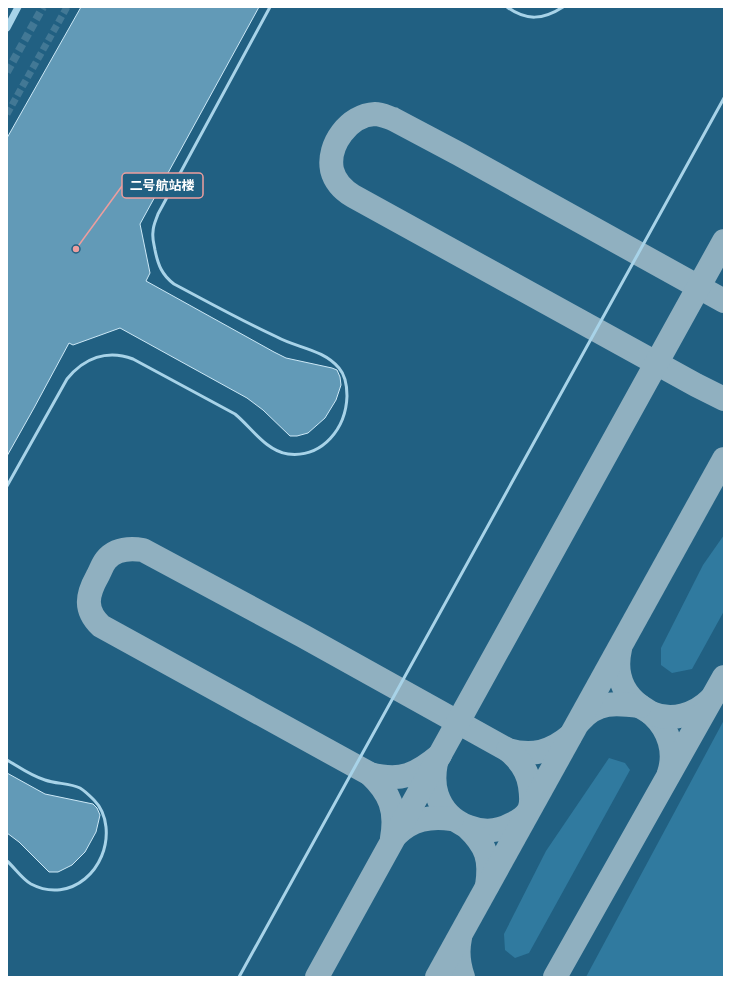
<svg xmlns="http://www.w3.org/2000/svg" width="731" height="984" viewBox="0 0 731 984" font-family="Manrope,'Noto Sans SC',sans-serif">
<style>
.green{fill:#307a9f}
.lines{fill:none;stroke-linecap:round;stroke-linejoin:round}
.taxiway{stroke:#90b0c0;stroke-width:24}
.building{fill:#629ab7;stroke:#cce8f6}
.tertiary-tunnel{stroke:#427895;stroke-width:7;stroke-dasharray:7 3.5;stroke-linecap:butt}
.secondary-tunnel{stroke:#427895;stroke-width:8;stroke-dasharray:8 4;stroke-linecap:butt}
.service{stroke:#a8d3e8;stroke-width:3}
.tertiary{stroke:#a8d3e8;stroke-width:7}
.leader{fill:none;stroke:#ed9e9e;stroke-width:1.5}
.callout-dot{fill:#ed9e9e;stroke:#216082;stroke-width:1.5}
.callout{fill:#216082;stroke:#ed9e9e;stroke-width:1.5}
.callout-label{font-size:13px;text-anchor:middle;font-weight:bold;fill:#fff}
</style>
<rect width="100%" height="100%" fill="#216082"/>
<g class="green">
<polygon points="724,535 724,611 692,669 672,673 661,665 661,648 703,565"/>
<polygon points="724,720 724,977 586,977"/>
<polygon points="609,758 625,763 630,770 529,953 515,958 505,950 504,934 546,851"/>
</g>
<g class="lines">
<g class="taxiway">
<path d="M724,301l-265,-147 -66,-35c-6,-2 -12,-5 -18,-5 -26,1 -48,31 -43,56 3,12 11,20 21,26l343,189 28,14"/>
<path d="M620,649c-5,22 1,43 20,57 4,3 9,5 13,9 16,15 23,37 16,58"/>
<path d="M651,713c21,9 44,2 60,-14"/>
<path d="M580,721c17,-20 36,-18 60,-15"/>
<path d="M440,755c-24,20 -39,27 -70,19l-269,-148c-17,-16 -14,-31 -4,-49 3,-5 5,-12 9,-17 9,-11 24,-12 37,-10l160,86 205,114c24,7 43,2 62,-14"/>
<path d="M436,762c-2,11 -3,22 1,33 10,30 47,45 75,29 6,-3 14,-8 17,-14 3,-6 2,-17 1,-24 -2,-15 -10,-26 -22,-36"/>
<path d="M370,774c20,19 27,36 22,64"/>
<path d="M467,827c20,19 24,33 20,59"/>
<path d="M396,835c16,-16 34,-19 56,-16"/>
<path d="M460,938c-3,14 -2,25 3,39"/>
<polyline points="317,977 724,241"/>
<polyline points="437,977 724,459"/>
<polyline points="555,977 724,677"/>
</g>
</g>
<g class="building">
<polygon points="81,7 259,7 140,224 150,273 146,281 274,352 286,358 332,368 337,370 340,377 341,385 336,400 325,418 308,433 297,436 290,436 263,410 247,398 120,328 73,345 69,343 34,408 7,456 7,138"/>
<polygon points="7,773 45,794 93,804 97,808 100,815 96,832 85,852 72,865 58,872 49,872 19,842 7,833"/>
</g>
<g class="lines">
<polyline class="tertiary-tunnel" points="7,114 67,7"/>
<polyline class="secondary-tunnel" points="7,72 43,7"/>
<g class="service">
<path d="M507,7c19,14 36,13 56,0"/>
<path d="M7,486l60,-107c17,-21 40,-30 66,-20l102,55c16,13 31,37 53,40 35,4 58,-26 59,-58 0,-10 -1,-20 -8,-28 -16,-19 -42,-20 -62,-31 -35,-16 -69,-35 -103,-53 -12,-9 -16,-19 -19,-34 -1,-6 -3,-12 -2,-18 0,-7 3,-12 5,-18l112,-207"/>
<path d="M7,760c12,7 24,16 38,20 11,4 25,3 35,8 5,3 10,8 14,12 8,8 11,17 12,27 4,41 -35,78 -75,57 -9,-5 -16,-16 -24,-23"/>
<polyline points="239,977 724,98"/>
</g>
<polyline class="tertiary" points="7,28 18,7"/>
</g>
<path class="leader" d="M76 249L122 186"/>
<circle class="callout-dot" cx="76" cy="249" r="4"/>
<rect class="callout" x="122" y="173" width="81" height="25" rx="4"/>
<g class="callout-label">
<text x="162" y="190">二号航站楼</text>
</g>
<rect width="731" height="984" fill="none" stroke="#ffffff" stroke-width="16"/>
</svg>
